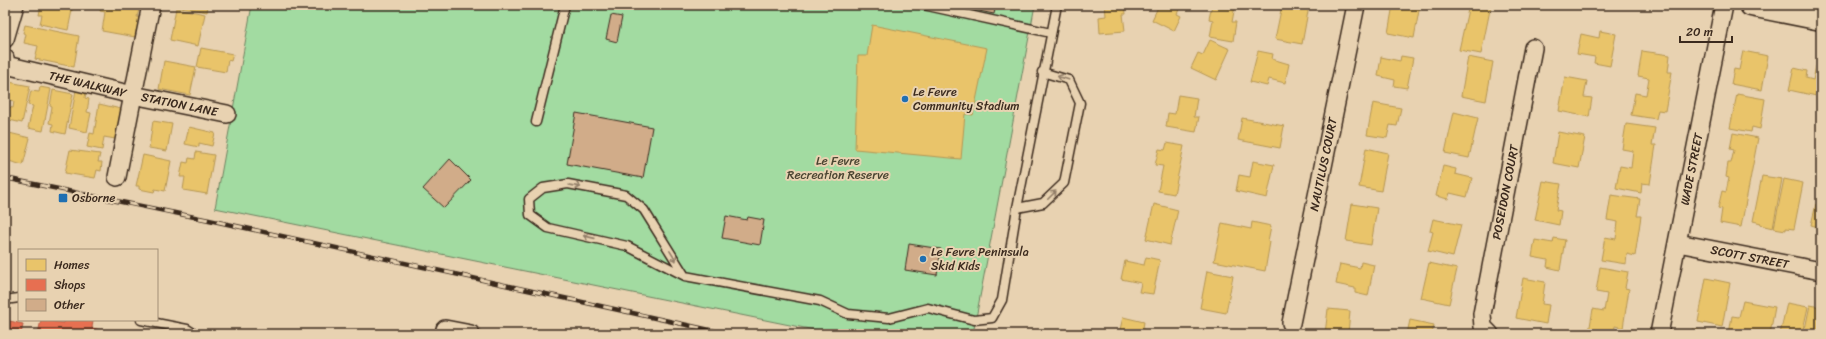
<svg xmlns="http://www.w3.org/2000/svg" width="1826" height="339" viewBox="0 0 1826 339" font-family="Sriracha,sans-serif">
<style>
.green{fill:#a2dba1;stroke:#6e8260}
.homes{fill:#e9c46a;stroke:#b59653}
.shops{fill:#e76f51;stroke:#b35a42}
.building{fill:#d1ac89;stroke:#3b2a1e}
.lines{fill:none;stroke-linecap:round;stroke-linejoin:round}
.lane-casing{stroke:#3b2a1e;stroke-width:11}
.street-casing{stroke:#3b2a1e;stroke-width:20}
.highway-casing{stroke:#3b2a1e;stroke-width:25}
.lane{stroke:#e8d2b1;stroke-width:8}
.street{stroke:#e8d2b1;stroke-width:17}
.highway{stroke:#e8d2b1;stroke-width:22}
.rail-casing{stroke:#3b2a1e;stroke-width:4.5}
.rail{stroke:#e8d2b1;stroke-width:3;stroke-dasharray:9;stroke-linecap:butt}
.oneway{stroke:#927e68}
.poi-dot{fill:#1f6fb2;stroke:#e8d2b1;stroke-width:1.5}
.labels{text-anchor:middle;stroke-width:4;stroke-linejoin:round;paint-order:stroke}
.street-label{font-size:12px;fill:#3b2a1e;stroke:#e8d2b1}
.poi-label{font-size:12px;fill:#3b2a1e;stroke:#e8d2b1;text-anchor:start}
.park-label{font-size:12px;fill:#4a4532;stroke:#e8d2b1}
</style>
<rect width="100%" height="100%" fill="#e8d2b1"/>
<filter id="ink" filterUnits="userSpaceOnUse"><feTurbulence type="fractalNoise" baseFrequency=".025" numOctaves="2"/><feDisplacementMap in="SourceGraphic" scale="8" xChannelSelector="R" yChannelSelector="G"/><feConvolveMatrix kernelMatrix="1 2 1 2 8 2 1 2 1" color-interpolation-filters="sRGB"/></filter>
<g filter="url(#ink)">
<polygon class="green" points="252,5 1035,5 973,334 834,334 215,208"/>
<g class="homes">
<polygon points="41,5 73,5 68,30 40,24 42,15 39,15"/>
<polygon points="101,5 119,5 139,9 137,17 141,18 139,30 136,30 135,37 102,31 105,12 100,11"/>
<polygon points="181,5 208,5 207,12 181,7"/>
<polygon points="1105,5 1125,5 1126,14 1123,14 1125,31 1100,33 1099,17 1106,16"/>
<polygon points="1159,5 1181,5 1177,14 1181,16 1174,31 1152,20"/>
<polygon points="1212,5 1235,6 1232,22 1236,22 1233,41 1210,37 1213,20 1209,19"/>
<polygon points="1282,5 1309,6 1302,44 1275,39"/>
<polygon points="1393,5 1420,5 1414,38 1388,33"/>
<polygon points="1469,5 1491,5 1481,54 1459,50"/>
<polygon points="176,8 205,14 198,46 170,40"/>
<polygon points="25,25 79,36 74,67 35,59 38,46 24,43 26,34 23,33"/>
<polygon points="872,25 987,48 973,115 965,114 961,159 855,149 858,56 867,56"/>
<polygon points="1600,31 1616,34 1610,66 1594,63 1595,57 1577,54 1581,34 1599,38"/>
<polygon points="1210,40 1230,49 1216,80 1191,68 1198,53 1203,55"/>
<polygon points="201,48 233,54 231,61 228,60 226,72 197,67"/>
<polygon points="1258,51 1273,54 1272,59 1289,64 1285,83 1269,79 1267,86 1250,82"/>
<polygon points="1642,51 1670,55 1668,72 1672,72 1665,111 1658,110 1656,119 1631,115 1635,93 1646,95 1649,78 1638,76"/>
<polygon points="1743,51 1768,56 1762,90 1731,84 1734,69 1739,70"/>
<polygon points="1401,56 1413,58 1407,88 1394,86 1395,80 1378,76 1381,57 1400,61"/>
<polygon points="1468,57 1493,62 1486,101 1461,96"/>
<polygon points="164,61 196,67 190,95 159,89"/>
<polygon points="1816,66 1821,67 1821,97 1789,90 1794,68 1807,71 1806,78 1813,80"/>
<polygon points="1565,77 1587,81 1584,97 1592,98 1589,117 1559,111"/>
<polygon points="9,82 30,86 22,123 5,119 5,106 13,108 14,101 5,99"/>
<polygon points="40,87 51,89 43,131 28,128 33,106 28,105 31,91 39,92"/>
<polygon points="53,90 73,94 65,134 52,131 53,124 49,123 52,107 50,106"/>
<polygon points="76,90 86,92 85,98 89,99 87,112 91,113 87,132 69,128"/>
<polygon points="1737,94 1765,99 1760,129 1752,127 1751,132 1730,128"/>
<polygon points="1178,95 1197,98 1194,117 1199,117 1196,132 1166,127 1168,113 1175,114"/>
<polygon points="1373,103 1401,108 1397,126 1390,125 1387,138 1367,135"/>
<polygon points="99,104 121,109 115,139 104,137 102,150 87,147 90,133 94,134"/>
<polygon points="1454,112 1478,118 1469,158 1445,153"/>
<polygon points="1242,118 1284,126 1280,148 1238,140"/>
<polygon points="153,121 172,124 167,151 149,148"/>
<polygon points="1626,124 1655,128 1652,145 1656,145 1650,184 1642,183 1641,193 1616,188 1620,166 1631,168 1633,151 1622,149"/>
<polygon points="189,127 215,133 212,146 199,143 199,147 185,144"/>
<polygon points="5,132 30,138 23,165 5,160"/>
<polygon points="1558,132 1585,137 1579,168 1553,163"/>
<polygon points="1733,133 1758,138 1741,227 1720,223 1722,209 1718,208 1722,191 1726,192 1729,178 1726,177 1728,163 1731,163 1734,150 1730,149"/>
<polygon points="1167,143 1184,146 1174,194 1158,191 1163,166 1155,165 1159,149 1165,150"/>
<polygon points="1366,148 1388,153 1381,191 1359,187"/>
<polygon points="70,150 100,154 98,162 102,162 101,171 97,170 95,178 65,173"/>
<polygon points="196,152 214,155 207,194 183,190 185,177 180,177 183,162 188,163 189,158 195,159"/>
<polygon points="143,155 171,161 165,191 155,189 154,192 139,189 139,186 136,186"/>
<polygon points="1253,161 1274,165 1267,198 1236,191 1239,175 1250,177"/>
<polygon points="1443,166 1456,169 1455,174 1472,178 1467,197 1450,193 1448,199 1436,196"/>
<polygon points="1762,176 1782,179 1773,228 1760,225 1761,223 1753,221"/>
<polygon points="1784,179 1803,183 1794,229 1786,228 1786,230 1774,228"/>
<polygon points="1543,181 1561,184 1556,210 1561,211 1559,225 1535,220"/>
<polygon points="1611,195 1640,199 1637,216 1641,216 1635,256 1627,254 1626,264 1601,260 1605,237 1616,239 1618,222 1607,220"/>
<polygon points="1154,204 1178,210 1170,245 1146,239"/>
<polygon points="1352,204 1377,208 1371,245 1346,241"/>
<polygon points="1816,204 1821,205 1821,231 1817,230 1818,227 1811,225"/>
<polygon points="1433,219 1461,225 1453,257 1428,251 1433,232 1430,231"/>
<polygon points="1252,222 1271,226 1268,241 1270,242 1265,271 1214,261 1222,223 1251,229"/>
<polygon points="1554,238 1565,240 1560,270 1547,267 1548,260 1532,257 1535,240 1553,243"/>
<polygon points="1146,257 1160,260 1153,294 1139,292 1141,283 1121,279 1125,261 1144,265"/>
<polygon points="1361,262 1374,265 1368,296 1355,293 1355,288 1336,284 1340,264 1360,268"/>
<polygon points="1429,263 1457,269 1449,304 1421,298"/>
<polygon points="1600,267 1628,272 1625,288 1629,289 1623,328 1615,326 1614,334 1589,332 1593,309 1604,311 1607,294 1596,292"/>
<polygon points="1207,271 1233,276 1226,313 1200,308"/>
<polygon points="1523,278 1545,282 1542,304 1549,305 1546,324 1516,318"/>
<polygon points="1706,278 1730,283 1722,327 1698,322"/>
<polygon points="1743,301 1775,307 1770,334 1729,334 1732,316 1739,317"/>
<polygon points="1787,303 1808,307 1802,334 1780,334"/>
<polygon points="1810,305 1821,307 1821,334 1804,334"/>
<polygon points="1328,309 1350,311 1348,334 1325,334"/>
<polygon points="1123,317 1144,322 1142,334 1119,334"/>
<polygon points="1410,320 1434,325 1432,334 1407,334"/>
<polygon points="1692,329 1711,332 1711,334 1691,334"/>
</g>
<g class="shops">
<polygon points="5,320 23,324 21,334 5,334"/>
<polygon points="41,320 64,323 64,320 93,320 92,328 119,334 38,334"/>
</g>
<g class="building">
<polygon points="970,5 996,5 994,14 969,9"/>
<polygon points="611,15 622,17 617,42 606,39"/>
<polygon points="576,113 652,127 643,178 567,164"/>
<polygon points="450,159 471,180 444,208 423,189"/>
<polygon points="726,216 747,220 748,217 764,220 760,245 722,238"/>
<polygon points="909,244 941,249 937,275 905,270"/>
</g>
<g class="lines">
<g class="lane-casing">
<g id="lane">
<polyline points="923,5 1051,33"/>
<polyline points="536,122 565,5"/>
<polyline points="1017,208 1043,203 1064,183 1080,103 1069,80 1042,72"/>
<polyline points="685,276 644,210 626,195 568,184 543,188 529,199 530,215 548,228 627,246 685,276 820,301 848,314 889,318 928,308 974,320 992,318 1002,300 1017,208 1057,5"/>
<polyline points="5,300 19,298"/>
<polyline points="141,320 187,329 195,334"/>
</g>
</g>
<g class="street-casing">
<g id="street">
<polyline points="5,39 15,5"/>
<path id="s1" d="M5,58l1,7 127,30 18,-90"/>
<path id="s2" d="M117,177l16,-82 94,19"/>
<path id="s3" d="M1678,243l143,28"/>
<path id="s4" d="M1291,323l65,-318"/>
<polyline points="445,329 471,334"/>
<path id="s5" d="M1490,334l-7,-7 -1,-13 51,-266"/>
<path id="s6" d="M1659,334l65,-329"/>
</g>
</g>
<g class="highway-casing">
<polyline id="highway" points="1751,5 1821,19"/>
</g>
<use href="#lane" class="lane"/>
<use href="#street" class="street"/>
<use href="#highway" class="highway"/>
<g class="rail-casing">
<polyline id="rail" points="5,178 209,220 728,334"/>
</g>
<use href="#rail" class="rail"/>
</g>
<defs><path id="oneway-shaft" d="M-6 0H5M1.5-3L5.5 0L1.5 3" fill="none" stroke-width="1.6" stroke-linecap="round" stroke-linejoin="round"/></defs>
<g class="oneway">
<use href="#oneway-shaft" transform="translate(1063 78) rotate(-162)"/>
<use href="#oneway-shaft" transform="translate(575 186) rotate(10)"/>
<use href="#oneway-shaft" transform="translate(1052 195) rotate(-45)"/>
<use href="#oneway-shaft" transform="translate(589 237) rotate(-167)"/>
<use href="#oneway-shaft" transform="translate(673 256) rotate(58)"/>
</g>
</g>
<g class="poi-dot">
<circle cx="905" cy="99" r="4"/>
<rect x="58" y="193" width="10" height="10" rx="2"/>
<circle cx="923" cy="259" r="4"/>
</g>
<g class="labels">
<g class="street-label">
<text dy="4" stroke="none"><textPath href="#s1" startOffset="91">THE WALKWAY</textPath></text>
<text dy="4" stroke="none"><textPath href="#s2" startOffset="131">STATION LANE</textPath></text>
<text dy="4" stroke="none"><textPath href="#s4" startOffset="162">NAUTILUS COURT</textPath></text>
<text dy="4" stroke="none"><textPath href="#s6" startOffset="168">WADE STREET</textPath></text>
<text dy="4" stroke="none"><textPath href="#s5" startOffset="147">POSEIDON COURT</textPath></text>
<text dy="4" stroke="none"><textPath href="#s3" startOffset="73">SCOTT STREET</textPath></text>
</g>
<g class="poi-label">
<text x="913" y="96">Le Fevre<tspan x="913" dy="14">Community Stadium</tspan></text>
<text x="72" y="202">Osborne</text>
<text x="931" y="256">Le Fevre Peninsula<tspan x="931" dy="14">Skid Kids</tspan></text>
</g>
<g class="park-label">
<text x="838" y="165">Le Fevre<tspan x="838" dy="14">Recreation Reserve</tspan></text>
</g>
</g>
<rect width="1826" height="339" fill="none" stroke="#e8d2b1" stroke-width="20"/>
<rect x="10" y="10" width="1806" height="319" fill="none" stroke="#3b2a1e" stroke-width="1.5" filter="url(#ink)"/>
<rect x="18" y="249" width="140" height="72" fill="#e8d2b1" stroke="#a38f76"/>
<rect x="26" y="259" width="20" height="12" fill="#e9c46a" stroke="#a38f76"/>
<text x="54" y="269" font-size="12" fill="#3b2a1e">Homes</text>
<rect x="26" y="279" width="20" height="12" fill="#e76f51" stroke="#a38f76"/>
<text x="54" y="289" font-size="12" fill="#3b2a1e">Shops</text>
<rect x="26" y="299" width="20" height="12" fill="#d1ac89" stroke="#a38f76"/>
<text x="54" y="309" font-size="12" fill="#3b2a1e">Other</text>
<path d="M1680 36v6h52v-6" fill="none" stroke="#3b2a1e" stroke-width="2"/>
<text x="1686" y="36" font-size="12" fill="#3b2a1e" stroke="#e8d2b1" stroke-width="3" paint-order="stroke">20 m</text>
</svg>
